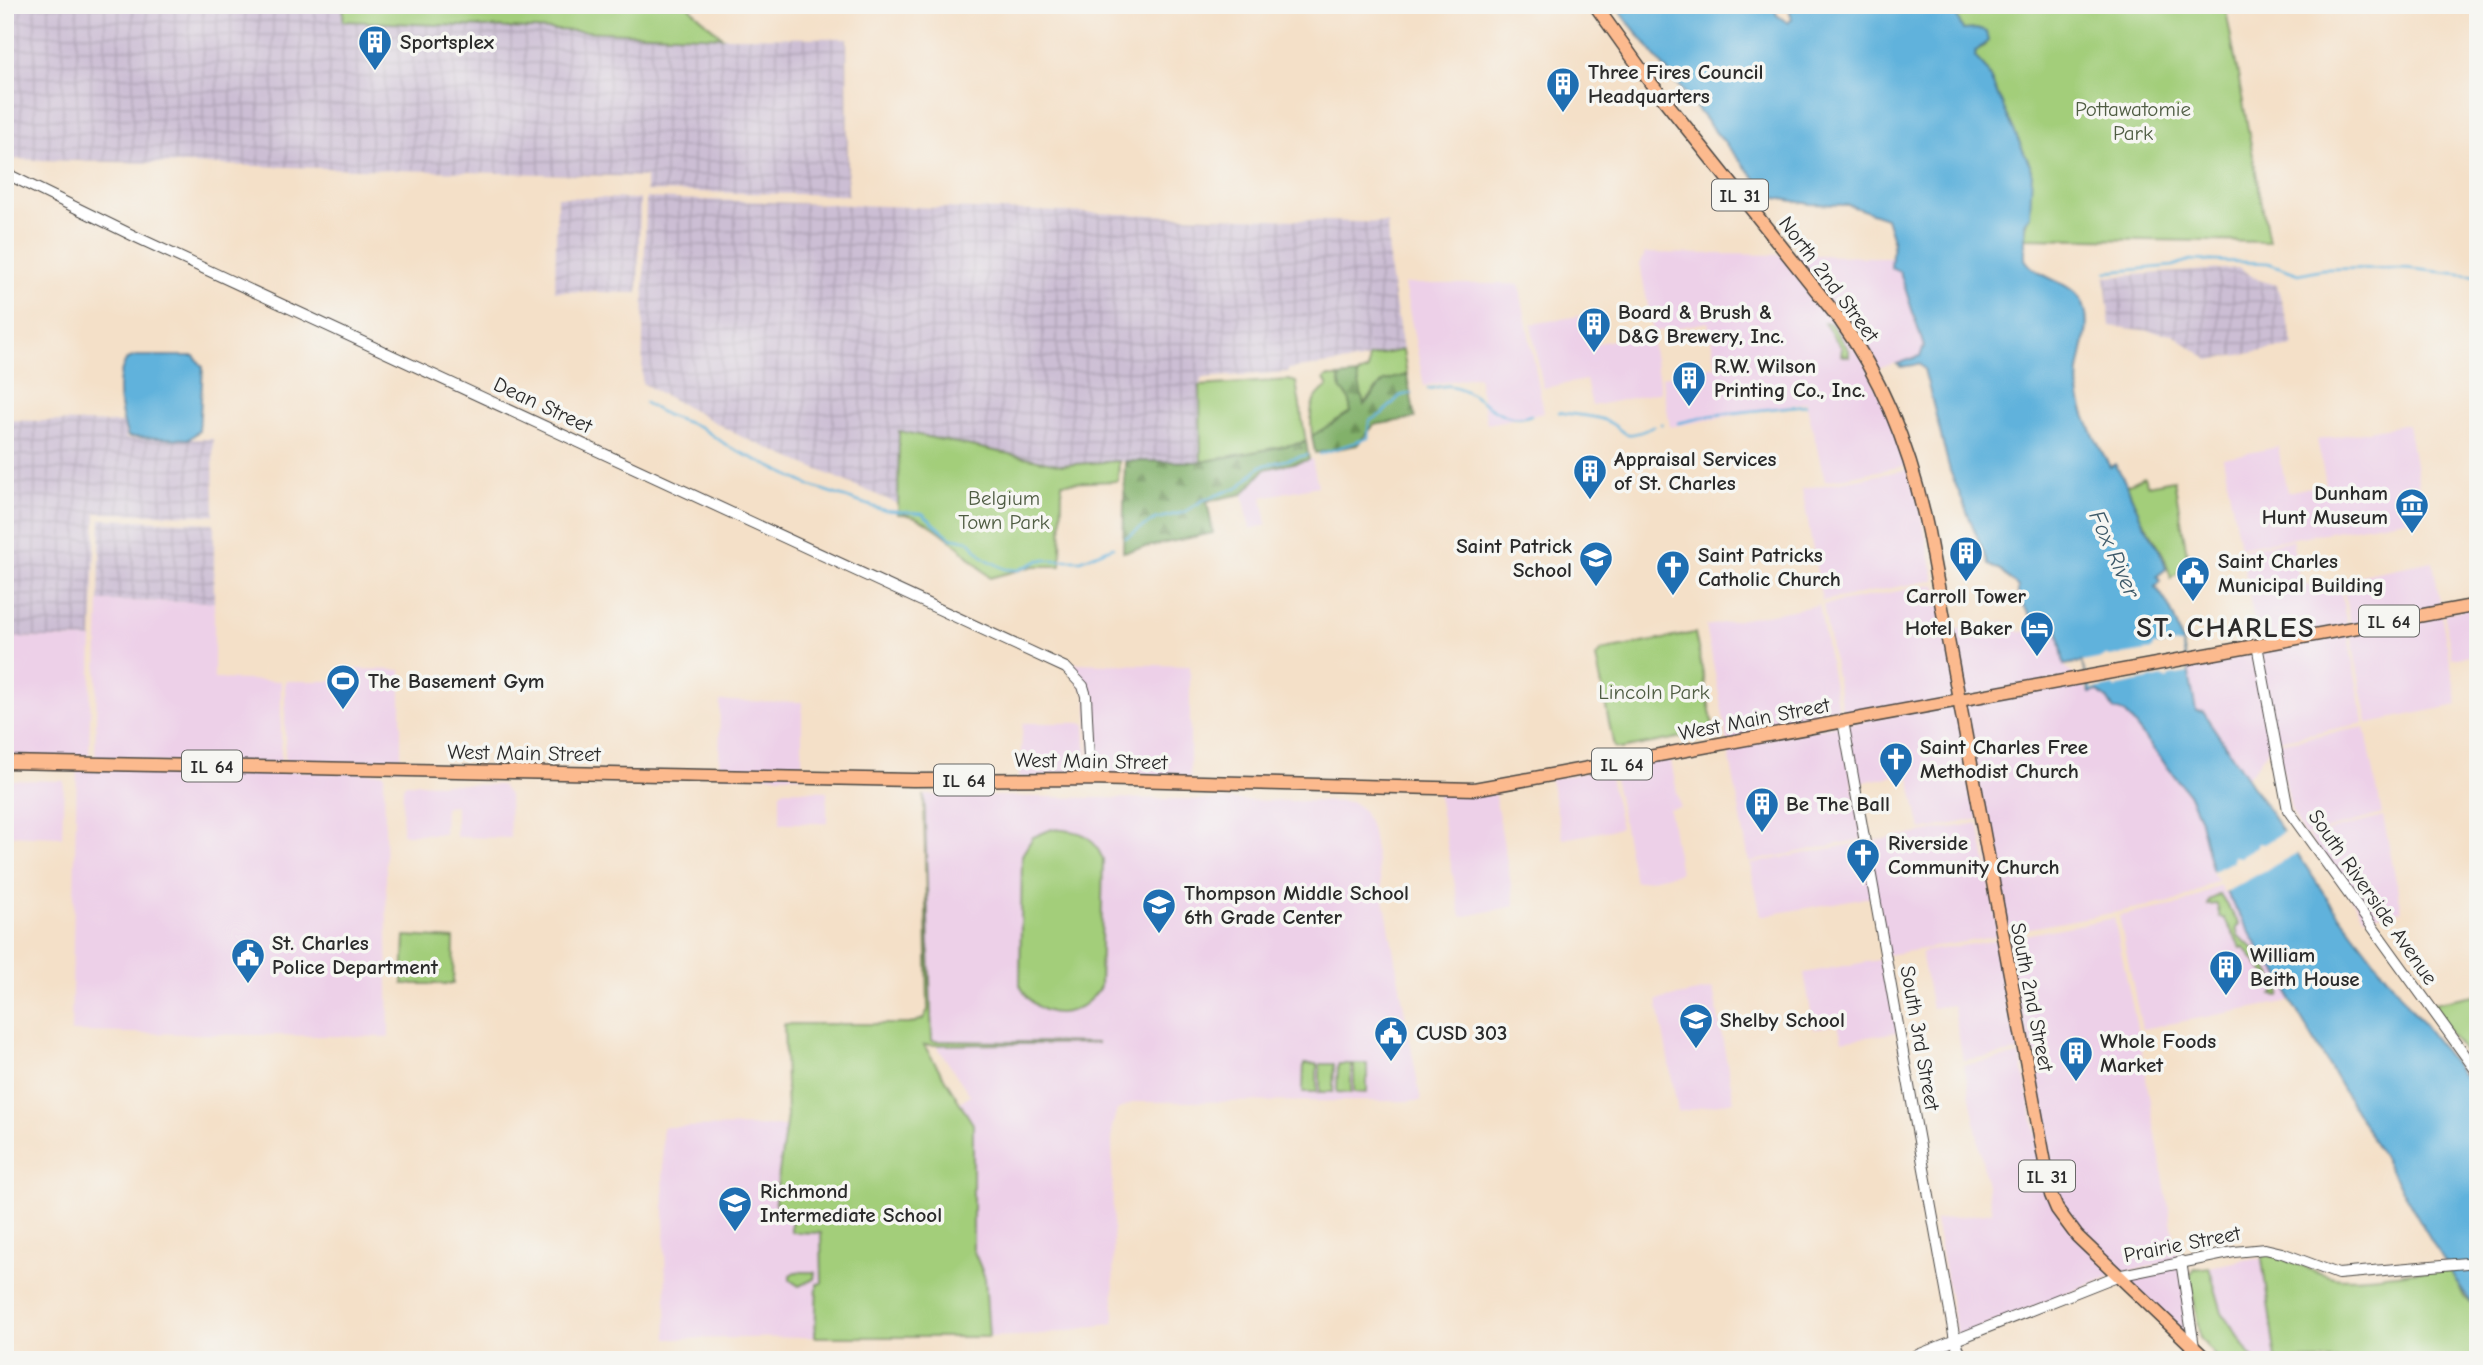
<svg xmlns="http://www.w3.org/2000/svg" width="2483" height="1365" viewBox="0 0 2483 1365" font-family="'Comic Neue',sans-serif">
<style>
.built{fill:#edd0e8}
.industrial{fill:url(#industrial-grid)}
.green{fill:#a3ce7a;stroke:#677c52;stroke-width:2}
.forest{fill:url(#forest-firs);stroke:#566e4a;stroke-width:2}
.water{fill:#61b2dc;stroke:#466e84;stroke-width:2}
.pier{fill:#f4e0c8}
.lines{fill:none;stroke-linecap:round;stroke-linejoin:round}
.stream{stroke:#61b2dc;stroke-width:2.5}
.tertiary-casing{stroke:#494643;stroke-width:12}
.primary-casing{stroke:#494643;stroke-width:15}
.tertiary{stroke:#fff;stroke-width:10}
.primary{stroke:#fcba8e;stroke-width:12}
.labels{text-anchor:middle;stroke-width:7;stroke-linejoin:round;paint-order:stroke}
.shield{fill:#f6f6f2;stroke:#686867;stroke-width:2}
.shield-label{font-size:19px;font-weight:bold;fill:#2b2b2b}
.poi-label{font-size:21px;font-weight:bold;fill:#2b2b2b;stroke:#f6f6f2;text-anchor:start}
.park-label{font-size:21px;fill:#4f5c43;stroke:#f6f6f2}
.street-label{font-size:21px;fill:#2b2b2b;stroke:#f6f6f2}
.water-label{font-size:23px;font-style:italic;fill:#3e5a69;stroke:#f6f6f2}
.district-label{font-size:28px;font-weight:bold;letter-spacing:2px;fill:#2b2b2b;stroke:#f6f6f2}
</style>
<defs>
<pattern id="industrial-grid" width="8" height="8" patternUnits="userSpaceOnUse" patternTransform="scale(1.75)"><rect width="8" height="8" fill="#ccbed4"/><path d="M0 4h8M4 0v8" fill="none" stroke="#afa3b6"/></pattern>
<pattern id="forest-firs" width="22" height="20" patternUnits="userSpaceOnUse" patternTransform="scale(1.75)"><rect width="22" height="20" fill="#82b16a"/><path d="M5 1l3.5 6h-7zM16 11l3.5 6h-7z" fill="#6b9057"/></pattern>
</defs>
<rect width="100%" height="100%" fill="#f6f6f2"/>
<filter id="ink" filterUnits="userSpaceOnUse"><feTurbulence type="fractalNoise" baseFrequency=".0143" numOctaves="2"/><feDisplacementMap in="SourceGraphic" scale="14" xChannelSelector="R" yChannelSelector="G"/><feConvolveMatrix kernelMatrix="1 2 1 2 8 2 1 2 1" color-interpolation-filters="sRGB"/></filter>
<filter id="wash" filterUnits="userSpaceOnUse"><feTurbulence type="fractalNoise" baseFrequency=".00686" numOctaves="4" result="noise"/><feDisplacementMap in="SourceGraphic" scale="28" xChannelSelector="R" yChannelSelector="G"/><feGaussianBlur stdDeviation="1.57" result="paint"/><feColorMatrix in="noise" values="0 0 0 0 0 0 0 0 0 0 0 0 0 0 0 0 0 1.4 0 .05"/><feComposite in="paint" operator="in"/></filter>
<g filter="url(#wash)">
<rect width="100%" height="100%" fill="#f4e0c8"/>
<g class="built">
<polygon points="1645,253 1784,255 1864,360 1910,465 1825,481 1806,402 1670,427 1662,377 1716,366 1708,322 1653,332 1640,265"/>
<polygon points="1791,254 1897,258 1934,354 1873,369"/>
<polygon points="1404,284 1519,284 1544,413 1487,424 1478,376 1424,386"/>
<polygon points="1586,315 1592,344 1650,333 1661,392 1592,406 1586,380 1543,388 1531,324"/>
<polygon points="2408,424 2424,516 2240,547 2223,458 2278,447 2287,492 2326,484 2317,440"/>
<polygon points="1312,459 1318,486 1262,497 1267,525 1250,529 1243,494 1265,469"/>
<polygon points="1911,469 1935,580 1822,601 1802,489"/>
<polygon points="2292,540 2299,578 2306,586 2339,579 2347,627 2258,643 2241,550"/>
<polygon points="2433,561 2441,610 2350,626 2342,579"/>
<polygon points="1936,584 1948,631 2004,621 2019,632 2038,630 2037,624 2057,622 2064,665 2074,676 1844,719 1823,605"/>
<polygon points="99,601 214,602 214,679 281,681 281,766 95,761"/>
<polygon points="1819,605 1840,720 1728,743 1706,626"/>
<polygon points="2478,607 2478,654 2452,658 2444,613"/>
<polygon points="2441,613 2458,705 2368,723 2350,630"/>
<polygon points="2347,630 2364,723 2274,741 2246,780 2203,712 2196,712 2185,660"/>
<polygon points="5,637 92,639 89,759 5,758"/>
<polygon points="1074,663 1190,666 1190,780 1092,778 1087,696 1069,668"/>
<polygon points="354,669 401,670 401,768 285,766 285,681 353,681"/>
<polygon points="2078,680 2090,693 2097,691 2108,700 2114,710 2125,713 2188,793 2199,817 2209,861 2218,880 2181,900 2003,933 1960,703"/>
<polygon points="720,701 802,702 802,776 719,775"/>
<polygon points="1957,703 1979,819 1921,830 1909,773 1857,783 1845,724"/>
<polygon points="1023,723 1085,723 1088,777 1019,778"/>
<polygon points="1841,724 1863,839 1749,862 1728,747"/>
<polygon points="2365,727 2382,814 2304,836 2291,809 2277,743"/>
<polygon points="1670,757 1680,807 1669,809 1680,873 1635,882 1612,767"/>
<polygon points="77,766 384,773 389,1037 71,1032"/>
<polygon points="1608,768 1621,828 1563,839 1550,779"/>
<polygon points="5,780 64,781 62,837 5,835"/>
<polygon points="406,783 501,785 509,795 510,838 456,837 456,805 445,806 444,834 402,834 403,787"/>
<polygon points="785,790 827,791 827,823 780,823 780,793"/>
<polygon points="1494,790 1515,906 1461,917 1437,791"/>
<polygon points="924,795 1352,802 1362,809 1371,828 1421,1101 1134,1102 1117,1110 1112,1126 1114,1323 1044,1335 989,1337 985,1278 973,1249 973,1125 959,1103 970,1095 936,1045 1051,1043 932,1041"/>
<polygon points="2383,817 2402,910 2365,917 2308,836"/>
<polygon points="1979,823 1999,936 1887,955 1867,842"/>
<polygon points="1863,842 1873,896 1761,916 1750,864"/>
<polygon points="2221,884 2265,958 2285,981 2291,1001 2142,1029 2119,916 2183,904"/>
<polygon points="2114,918 2138,1033 2178,1260 2118,1274 2075,1226 2052,1194 2004,939"/>
<polygon points="1999,940 2021,1052 1963,1060 1953,1005 1932,1008 1921,952"/>
<polygon points="1884,959 1898,1032 1842,1041 1838,1024 1814,1029 1804,973"/>
<polygon points="1713,989 1734,1101 1678,1112 1657,1000"/>
<polygon points="2020,1055 2049,1196 2113,1275 1957,1337 1935,1220 1992,1212 1964,1065"/>
<polygon points="786,1126 775,1201 791,1218 821,1233 822,1283 817,1284 815,1337 667,1339 662,1127"/>
<polygon points="2249,1259 2262,1259 2276,1360 2254,1360 2222,1312 2211,1282 2209,1267"/>
<polygon points="2180,1263 2192,1343 2121,1277"/>
</g>
<g class="industrial">
<polygon points="5,5 344,5 344,21 722,37 847,38 848,195 646,191 646,177 5,159"/>
<polygon points="557,197 640,199 638,293 555,291"/>
<polygon points="646,198 1387,223 1390,273 1403,350 1356,361 1288,369 1288,372 1201,378 1201,462 1125,461 1062,465 899,431 898,504 742,437 642,383"/>
<polygon points="2239,268 2259,280 2277,285 2294,346 2209,360 2173,334 2110,326 2105,277"/>
<polygon points="5,420 123,423 126,439 213,439 214,515 96,513 92,639 5,637"/>
<polygon points="101,519 214,523 214,602 99,601"/>
</g>
<g class="green">
<polygon points="344,5 687,5 722,37 343,21"/>
<polygon points="1952,5 2225,5 2269,242 2025,238 2032,170 1986,69 1975,57 1976,51 1985,45 1978,29 1963,30"/>
<polygon points="1824,323 1830,323 1849,350 1849,357 1841,355 1842,348"/>
<polygon points="1403,350 1407,375 1384,381 1362,405 1357,375 1368,370 1368,357"/>
<path d="M1327,377h12l2,13c9,6 10,11 9,22l-38,24c-2,-23 -4,-36 16,-50l-4,-7z"/>
<polygon points="1289,380 1296,382 1306,442 1201,462 1200,386"/>
<path d="M899,431l163,34 57,-4 -1,20 -56,2 -1,83h-27l-44,12c-20,-21 -62,-66 -92,-64z"/>
<polygon points="2144,477 2147,485 2174,480 2189,565 2171,578 2163,553 2140,516 2127,485"/>
<polygon points="1695,633 1714,731 1621,749 1614,747 1596,657 1601,651"/>
<polygon points="924,795 932,1041 1098,1043 924,1045 973,1124 973,1249 985,1278 989,1337 815,1337 817,1284 822,1283 821,1233 791,1232 791,1218 783,1218 775,1201 787,1116 784,1024 910,1024 923,1019 928,1010"/>
<path d="M1052,829c29,3 38,2 51,30l-3,128c-21,34 -62,36 -80,-2l2,-130 11,-18z"/>
<polygon points="2220,894 2239,924 2236,928 2238,936 2251,946 2281,989 2280,996 2272,995 2278,990 2244,947 2241,948 2224,918 2220,918 2217,904 2208,905 2209,901"/>
<polygon points="405,936 454,939 453,984 403,984"/>
<polygon points="2478,994 2478,1071 2429,1004"/>
<polygon points="1304,1064 1317,1064 1317,1092 1303,1092"/>
<polygon points="1320,1064 1334,1064 1333,1092 1320,1092"/>
<polygon points="1338,1064 1351,1064 1351,1093 1337,1092"/>
<polygon points="1354,1064 1367,1064 1367,1093 1354,1092"/>
<path d="M2261,1252c26,5 48,20 73,25 26,4 87,-7 116,-10l14,30 14,11v52h-202z"/>
<polygon points="2209,1267 2222,1312 2254,1360 2218,1360 2200,1338 2190,1275 2195,1269"/>
<polygon points="795,1272 815,1272 814,1279 799,1286 790,1280 790,1275"/>
</g>
<g class="forest">
<path d="M1357,375l7,30 20,-24 23,-6 8,43 -41,7 -17,20 -42,8 -3,-17 38,-24c1,-12 0,-16 -9,-22l-2,-13z"/>
<polygon points="1306,442 1309,460 1265,469 1243,494 1207,501 1213,533 1123,552 1125,461 1201,462"/>
</g>
<g class="water">
<path d="M1615,5h158l4,10 11,8 4,-4 -4,-14h164l11,25 18,-1 5,3 2,9 -12,10 -1,6 11,12 46,101 -2,46 -5,7v36c11,20 43,20 56,41 16,28 -7,62 -2,92 4,26 19,52 31,75l5,-3c12,18 18,37 27,56 9,18 20,29 24,49l-9,7 3,5 -5,6c27,28 33,84 41,124l7,1 128,192 147,191v213c-19,-15 -27,-40 -42,-60l-145,-247 -6,-20 -20,-23 -53,-89 -13,-52 -11,-24 -63,-80 -11,-3 -6,-10 -11,-9 -7,2 -8,-31 -18,3 -7,-43 -20,2 -19,-25v-12l-17,-16 -12,-6 -39,-94 -26,-102 -5,-5 -18,3 -4,-3 23,-8 4,-9 -24,-75 -9,-4 2,-28 -7,-22 -38,-13 -38,-1 -39,-7 -59,-69z"/>
<path d="M136,356h58l9,11 -4,64 -10,8 -61,-2c-8,-22 -15,-58 -1,-78z"/>
</g>
<g class="pier">
<polygon points="2181,644 2188,673 2169,676 2167,680 2162,677 2119,686 2117,689 2113,686 2092,690 2082,662 2103,658 2105,655 2110,657 2153,650 2154,646"/>
<polygon points="2285,831 2299,852 2224,893 2212,872 2233,861 2234,856 2240,857 2257,847 2258,843 2264,844"/>
</g>
<g class="lines">
<g class="stream">
<polyline points="2107,272 2173,266 2190,260 2268,263 2299,274 2322,269 2404,268 2478,276"/>
<path d="M1428,389c7,-1 16,-4 22,-3 30,4 49,42 81,29"/>
<polyline points="645,403 666,415 700,427 731,448 811,486 883,510 922,513 950,537 969,541 984,558 1005,569 1019,570 1040,560 1081,560 1113,547"/>
<path d="M1559,412c13,3 26,3 39,6 28,6 18,28 56,8"/>
<polyline points="1678,423 1714,415 1806,405"/>
<polyline points="1661,424 1662,424"/>
<polyline points="1320,454 1368,438 1369,421 1382,414 1400,396 1411,393"/>
<polyline points="1125,538 1156,519 1185,512 1203,500 1239,487 1261,466 1307,455"/>
</g>
</g>
</g>
<g filter="url(#ink)">
<g class="lines">
<g class="tertiary-casing">
<g id="tertiary">
<polyline points="5,173 136,237 1066,668 1083,686 1086,696 1090,779"/>
<polyline points="2257,645 2288,810 2478,1073"/>
<polyline points="1843,721 1955,1340 1963,1360"/>
<polyline points="2181,1261 2194,1347"/>
<polyline points="1905,1360 2117,1276 2234,1252 2265,1249 2282,1253 2338,1274 2478,1262"/>
</g>
</g>
<g class="primary-casing">
<g id="primary">
<path d="M1595,5l55,77 190,238c46,64 72,136 88,212l123,663 6,14 20,27 130,124"/>
<polyline points="5,762 913,780 1090,779 1474,789 2478,605"/>
</g>
</g>
<use href="#tertiary" class="tertiary"/>
<use href="#primary" class="primary"/>
</g>
</g>
<defs>
<g id="building-pin" transform="scale(1.75)"><path d="M0 17L-7.5 6A9.5 9.5 0 1 1 7.5 6Z" fill="#1f6fb2" stroke="#f6f6f2"/><path d="M-4-6H4V6H1V3H-1V6H-4ZM-2.5-4.3h1.7v1.8h-1.7ZM.8-4.3h1.7v1.8H.8ZM-2.5-1h1.7V.8h-1.7ZM.8-1h1.7V.8H.8Z" fill="#fff"/></g>
<g id="museum-pin" transform="scale(1.75)"><path d="M0 17L-7.5 6A9.5 9.5 0 1 1 7.5 6Z" fill="#1f6fb2" stroke="#f6f6f2"/><path d="M0-6L6-3V-2H-6V-3ZM-5-1h2V3h-2ZM-1-1h2V3h-2ZM3-1h2V3H3ZM-6 4H6V6H-6Z" fill="#fff"/></g>
<g id="school-pin" transform="scale(1.75)"><path d="M0 17L-7.5 6A9.5 9.5 0 1 1 7.5 6Z" fill="#1f6fb2" stroke="#f6f6f2"/><path d="M0-5L7-2L0 1L-7-2ZM-4 1L0 2.5L4 1V4Q0 6-4 4Z" fill="#fff"/></g>
<g id="church-pin" transform="scale(1.75)"><path d="M0 17L-7.5 6A9.5 9.5 0 1 1 7.5 6Z" fill="#1f6fb2" stroke="#f6f6f2"/><path d="M-1.2-6h2.4v3.5h3.3v2.4h-3.3V6h-2.4V-.1h-3.3v-2.4h3.3Z" fill="#fff"/></g>
<g id="civic-pin" transform="scale(1.75)"><path d="M0 17L-7.5 6A9.5 9.5 0 1 1 7.5 6Z" fill="#1f6fb2" stroke="#f6f6f2"/><path d="M-.6-6.5H3V-4.5H.6V-3L4-1V1h2V6H-6V1h2V-1L-.6-3ZM-1.2 2.5V6h2.4V2.5Z" fill="#fff"/></g>
<g id="hotel-pin" transform="scale(1.75)"><path d="M0 17L-7.5 6A9.5 9.5 0 1 1 7.5 6Z" fill="#1f6fb2" stroke="#f6f6f2"/><path d="M-6-4.5h1.5V1H6V5H4.5V3h-9V5H-6ZM-4 0a1.8 1.8 0 1 1 3.6 0ZM.5 0V-2.5h3Q6-2.5 6 0Z" fill="#fff"/></g>
<g id="stadium-pin" transform="scale(1.75)"><path d="M0 17L-7.5 6A9.5 9.5 0 1 1 7.5 6Z" fill="#1f6fb2" stroke="#f6f6f2"/><path d="M0-5a6.5 5 0 1 0 0 10a6.5 5 0 1 0 0-10ZM-3.5-1.8h7v3.6h-7Z" fill="#fff"/></g>
</defs>
<g fill-rule="evenodd">
<use href="#building-pin" x="375" y="42"/>
<use href="#building-pin" x="1563" y="84"/>
<use href="#building-pin" x="1594" y="324"/>
<use href="#building-pin" x="1689" y="378"/>
<use href="#building-pin" x="1590" y="471"/>
<use href="#museum-pin" x="2412" y="505"/>
<use href="#building-pin" x="1966" y="553"/>
<use href="#school-pin" x="1596" y="558"/>
<use href="#church-pin" x="1673" y="567"/>
<use href="#civic-pin" x="2193" y="573"/>
<use href="#hotel-pin" x="2037" y="628"/>
<use href="#stadium-pin" x="343" y="681"/>
<use href="#church-pin" x="1896" y="759"/>
<use href="#building-pin" x="1762" y="804"/>
<use href="#church-pin" x="1863" y="855"/>
<use href="#school-pin" x="1159" y="905"/>
<use href="#civic-pin" x="248" y="955"/>
<use href="#building-pin" x="2226" y="967"/>
<use href="#school-pin" x="1696" y="1020"/>
<use href="#civic-pin" x="1391" y="1033"/>
<use href="#building-pin" x="2076" y="1053"/>
<use href="#school-pin" x="735" y="1203"/>
</g>
<g class="labels">
<g class="shield">
<rect x="1712" y="179.5" width="56" height="31" rx="5"/>
<rect x="2359" y="605.5" width="60" height="31" rx="5"/>
<rect x="1592" y="748.5" width="60" height="31" rx="5"/>
<rect x="182" y="750.5" width="60" height="31" rx="5"/>
<rect x="934" y="764.5" width="60" height="31" rx="5"/>
<rect x="2019" y="1160.5" width="56" height="31" rx="5"/>
</g>
<g class="shield-label">
<text x="1740" y="202">IL 31</text>
<text x="2389" y="628">IL 64</text>
<text x="1622" y="771">IL 64</text>
<text x="212" y="773">IL 64</text>
<text x="964" y="787">IL 64</text>
<text x="2047" y="1183">IL 31</text>
</g>
<g class="poi-label">
<text x="400" y="49">Sportsplex</text>
<text x="1588" y="79">Three Fires Council<tspan x="1588" dy="24">Headquarters</tspan></text>
<text x="1618" y="319">Board &amp; Brush &amp;<tspan x="1618" dy="24">D&amp;G Brewery, Inc.</tspan></text>
<text x="1714" y="373">R.W. Wilson<tspan x="1714" dy="24">Printing Co., Inc.</tspan></text>
<text x="1614" y="466">Appraisal Services<tspan x="1614" dy="24">of St. Charles</tspan></text>
<text x="2388" y="500" text-anchor="end">Dunham<tspan x="2388" dy="24">Hunt Museum</tspan></text>
<text x="1572" y="553" text-anchor="end">Saint Patrick<tspan x="1572" dy="24">School</tspan></text>
<text x="1698" y="562">Saint Patricks<tspan x="1698" dy="24">Catholic Church</tspan></text>
<text x="2218" y="568">Saint Charles<tspan x="2218" dy="24">Municipal Building</tspan></text>
<text x="1966" y="603" text-anchor="middle">Carroll Tower</text>
<text x="2012" y="635" text-anchor="end">Hotel Baker</text>
<text x="368" y="688">The Basement Gym</text>
<text x="1920" y="754">Saint Charles Free<tspan x="1920" dy="24">Methodist Church</tspan></text>
<text x="1786" y="811">Be The Ball</text>
<text x="1888" y="850">Riverside<tspan x="1888" dy="24">Community Church</tspan></text>
<text x="1184" y="900">Thompson Middle School<tspan x="1184" dy="24">6th Grade Center</tspan></text>
<text x="272" y="950">St. Charles<tspan x="272" dy="24">Police Department</tspan></text>
<text x="2250" y="962">William<tspan x="2250" dy="24">Beith House</tspan></text>
<text x="1720" y="1027">Shelby School</text>
<text x="1416" y="1040">CUSD 303</text>
<text x="2100" y="1048">Whole Foods<tspan x="2100" dy="24">Market</tspan></text>
<text x="760" y="1198">Richmond<tspan x="760" dy="24">Intermediate School</tspan></text>
</g>
<g class="park-label">
<text x="2133" y="116">Pottawatomie<tspan x="2133" dy="24">Park</tspan></text>
<text x="1004" y="505">Belgium<tspan x="1004" dy="24">Town Park</tspan></text>
<text x="1654" y="699">Lincoln Park</text>
</g>
<g class="street-label">
<text transform="translate(1829 279) rotate(53)" y="7">North 2nd Street</text>
<text transform="translate(543 405) rotate(25)" y="7">Dean Street</text>
<text transform="translate(1754 719) rotate(-11)" y="7">West Main Street</text>
<text transform="translate(524 753) rotate(1)" y="7">West Main Street</text>
<text transform="translate(1091 761) rotate(1)" y="7">West Main Street</text>
<text transform="translate(2373 897) rotate(55)" y="7">South Riverside Avenue</text>
<text transform="translate(2032 997) rotate(79)" y="7">South 2nd Street</text>
<text transform="translate(1920 1038) rotate(80)" y="7">South 3rd Street</text>
<text transform="translate(2182 1244) rotate(-11)" y="7">Prairie Street</text>
</g>
<g class="water-label">
<text transform="translate(2115 554) rotate(66)" y="8">Fox River</text>
</g>
<g class="district-label">
<text x="2226" y="637">ST. CHARLES</text>
</g>
</g>
<rect width="2483" height="1365" fill="none" stroke="#f6f6f2" stroke-width="28"/>
</svg>
